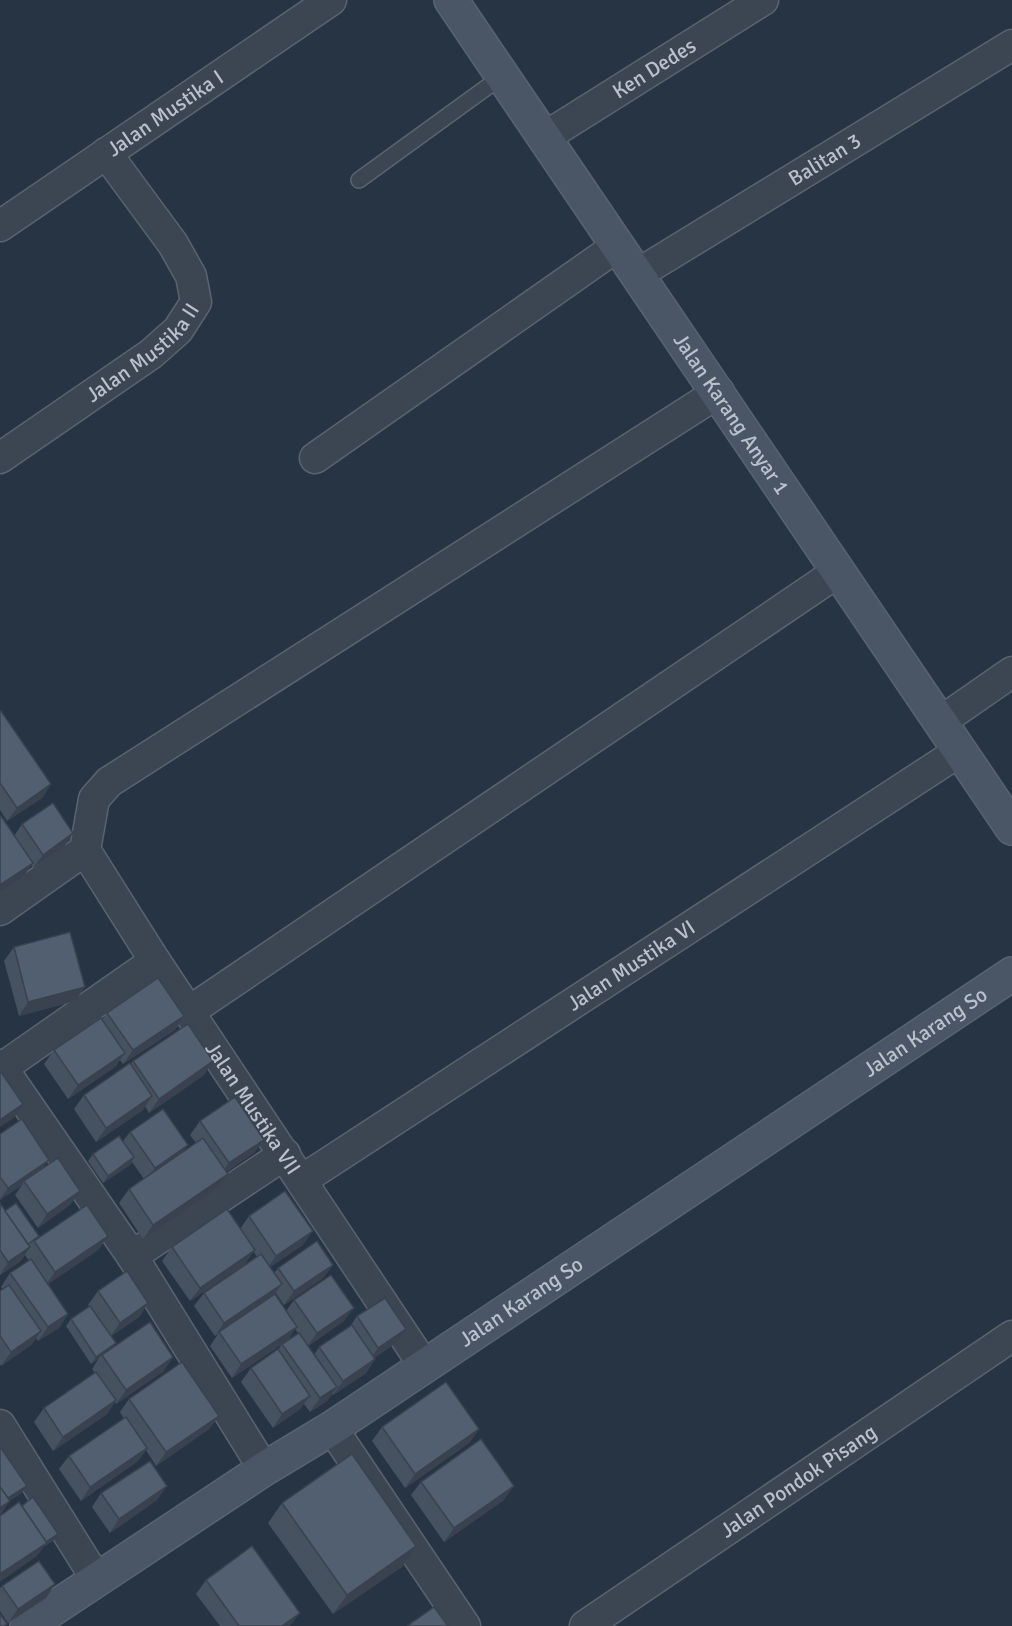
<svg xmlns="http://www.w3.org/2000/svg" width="1012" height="1626" viewBox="0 0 1012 1626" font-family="Signika,sans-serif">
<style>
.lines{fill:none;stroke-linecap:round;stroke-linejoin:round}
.lane-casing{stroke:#5a6470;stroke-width:18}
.street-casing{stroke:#5a6470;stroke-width:33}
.secondary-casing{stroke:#5a6470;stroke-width:36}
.lane{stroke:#3c4652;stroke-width:15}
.street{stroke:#3c4652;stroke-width:30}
.secondary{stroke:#4a5565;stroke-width:33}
.wall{fill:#475260;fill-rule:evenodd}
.shaded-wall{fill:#39424e}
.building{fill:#525f70;stroke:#39424e;stroke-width:1.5}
.labels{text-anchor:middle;stroke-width:4.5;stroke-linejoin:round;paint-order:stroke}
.street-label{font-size:21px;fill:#b9c1cc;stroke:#202b38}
</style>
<rect width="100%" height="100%" fill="#273443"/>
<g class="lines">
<g class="lane-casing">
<polyline id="lane" points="359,180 501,77"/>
</g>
<g class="street-casing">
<g id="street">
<path id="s1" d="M545,137l218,-137"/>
<path id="s2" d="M0,226l331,-226"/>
<path id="s3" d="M638,274l374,-229"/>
<path id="s4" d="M0,458l151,-104 27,-24 18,-28 -5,-26 -18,-32 -67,-91"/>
<polyline points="315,458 616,247"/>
<polyline points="940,722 1012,672"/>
<path id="s5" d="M85,850l70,111 268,403"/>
<polyline points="0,910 85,850 94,799 109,782 719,392"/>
<polyline points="190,1011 839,571"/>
<polyline points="0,1065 132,1256"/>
<polyline points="2,1068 155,961"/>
<path id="s6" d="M302,1180l658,-429"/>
<polyline points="0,1425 97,1580"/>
<polyline points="332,1428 465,1626"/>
<polyline points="264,1469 132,1256 285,1154"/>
<path id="s7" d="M585,1626l427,-290"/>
</g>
</g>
<g class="secondary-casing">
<g id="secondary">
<path id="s8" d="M451,0l561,828"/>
<path id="s9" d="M27,1626l237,-157 68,-41 680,-454"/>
</g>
</g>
<use href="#lane" class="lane"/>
<use href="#street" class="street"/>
<use href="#secondary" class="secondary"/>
</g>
<g class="wall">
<polygon points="0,712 51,784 42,798 7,821 0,810"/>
<polygon points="0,817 14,836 22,824 73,833 64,847 33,868 31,865 23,877 0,892"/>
<polygon points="14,947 75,1001 19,1016 4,961"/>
<polygon points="107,1013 184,1016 175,1030 123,1064 120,1060 115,1067 68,1099 44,1064 54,1050 102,1020"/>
<polygon points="133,1061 213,1061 204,1075 149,1113 145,1106 143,1110 96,1142 74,1109 84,1095 131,1064"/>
<polygon points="200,1121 264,1140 254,1153 226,1172 228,1174 218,1188 143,1239 119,1203 129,1189 144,1179 132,1162 130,1165 103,1183 88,1161 93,1154 123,1141 130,1132 183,1152 196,1143 190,1135"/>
<polygon points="0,1134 43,1169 71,1204 38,1228 15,1195 22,1185 0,1200"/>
<polygon points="0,1203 5,1211 39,1236 108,1236 98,1250 48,1284 68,1314 59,1328 38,1341 36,1338 31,1345 1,1366 0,1364 0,1291 3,1289 1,1287 10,1273 29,1261 25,1255 21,1261 0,1275"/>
<path d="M249,1216l54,29 -33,22 4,6 4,-5 55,-3 -10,13 -39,27 -8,-12 -2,1 12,17 8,-11 50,21 -36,25 6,9 5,-8 32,-22 6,-9 49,13 -10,14 -22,15 1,1 -9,14 -33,22 -1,-1 -5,7 -17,11 -6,-8 -4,5 -27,19 -32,-46 10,-14 27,-18 4,-6 -50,34 -22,-32 8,-12 -3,2 -21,-30 10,-13 53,-36 -4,-6 -8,13 -55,37 -28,-40 10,-14 68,-18zM295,1329l3,4 -10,7z"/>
<polygon points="98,1291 148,1303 139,1317 111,1336 116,1343 113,1347 164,1371 116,1404 115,1402 107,1414 53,1451 34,1422 44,1408 95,1373 92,1369 99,1358 91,1364 66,1326 71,1319 90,1307 88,1305"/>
<polygon points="129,1399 219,1416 209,1429 156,1466 146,1450 138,1461 81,1501 59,1469 69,1456 124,1419 120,1412"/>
<polygon points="382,1427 479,1429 469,1443 405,1488 372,1441"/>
<polygon points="421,1482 504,1500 444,1542 411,1495"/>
<polygon points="101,1493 157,1500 110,1533 92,1507"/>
<polygon points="282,1503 403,1566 333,1614 268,1523"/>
<polygon points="206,1580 290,1626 220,1626 196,1594"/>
<polygon points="2,1586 46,1598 8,1623 0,1611 0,1588"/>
</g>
<g class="shaded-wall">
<polygon points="51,784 42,798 7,821 17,808"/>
<polygon points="73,833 64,847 33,868 43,855"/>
<polygon points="33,863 23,877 0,892 0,885"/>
<polygon points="85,987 75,1001 19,1016 28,1002"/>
<polygon points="184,1016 175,1030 123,1064 133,1050"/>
<polygon points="125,1053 115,1067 68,1099 78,1085"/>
<polygon points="213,1061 204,1075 149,1113 159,1099"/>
<polygon points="152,1096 143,1110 96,1142 106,1128"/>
<polygon points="23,1104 14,1118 0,1127 0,1120"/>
<polygon points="264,1140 254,1153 219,1177 229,1163"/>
<polygon points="188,1145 178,1159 145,1182 155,1168"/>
<polygon points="134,1157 130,1165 103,1183 108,1176"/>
<polygon points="49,1160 39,1173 24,1181 22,1185 0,1200 0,1199 8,1188"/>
<polygon points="228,1174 218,1188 143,1239 153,1225"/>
<polygon points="80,1191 71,1204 38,1228 47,1214"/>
<polygon points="313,1231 303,1245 266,1270 276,1256"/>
<polygon points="108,1236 98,1250 45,1286 55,1272"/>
<polygon points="30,1247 21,1261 0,1275 8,1262"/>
<polygon points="255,1250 245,1264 190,1301 200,1288"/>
<polygon points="333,1265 323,1278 284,1305 294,1291"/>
<polygon points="282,1284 272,1298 219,1332 215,1336 224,1323"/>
<polygon points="148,1303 139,1317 110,1337 120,1323"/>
<polygon points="354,1308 344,1321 307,1347 317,1333"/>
<polygon points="68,1314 59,1328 38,1341 48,1327"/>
<polygon points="297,1327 287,1340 232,1378 241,1364"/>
<polygon points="406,1329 396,1343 369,1361 378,1348"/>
<polygon points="41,1331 31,1345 1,1366 11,1352"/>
<polygon points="116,1343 111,1350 102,1355 99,1358 91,1364 96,1357"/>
<polygon points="173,1357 164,1371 116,1404 126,1390"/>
<polygon points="375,1359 366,1373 333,1395 343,1381"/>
<polygon points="337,1387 327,1401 310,1412 320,1398"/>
<polygon points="310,1396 300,1409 273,1428 282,1414"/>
<polygon points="116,1400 107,1414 53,1451 63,1437"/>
<polygon points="219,1416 209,1429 156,1466 166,1452"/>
<polygon points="479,1429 469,1443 405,1488 415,1474"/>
<polygon points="147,1448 138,1461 81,1501 90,1487"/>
<polygon points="27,1486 22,1493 1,1507 6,1500"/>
<polygon points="167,1486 157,1500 110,1533 119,1519"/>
<polygon points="514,1486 504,1500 444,1542 454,1528"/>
<polygon points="10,1501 0,1516 0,1508"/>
<polygon points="58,1534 53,1541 44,1547 37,1556 0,1582 0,1574"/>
<polygon points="416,1546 403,1566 333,1614 347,1595"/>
<polygon points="55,1584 46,1598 8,1623 18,1609"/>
<polygon points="300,1613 290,1626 282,1626"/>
</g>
<g class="building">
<polygon points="1,711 51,784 17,808 0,783 0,712"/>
<polygon points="53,803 73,833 43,855 22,824"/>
<polygon points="1,816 33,863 0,885 0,817"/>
<polygon points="70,932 85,987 28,1002 14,947"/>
<polygon points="158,978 184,1016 133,1050 107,1013"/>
<polygon points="101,1018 125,1053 78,1085 54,1050"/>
<polygon points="188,1024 213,1061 159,1099 133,1061"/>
<polygon points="130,1063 152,1096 106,1128 84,1095"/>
<polygon points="0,1072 1,1072 23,1104 0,1120"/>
<polygon points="235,1097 264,1140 229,1163 200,1121"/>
<polygon points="163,1109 188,1145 155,1168 130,1132"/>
<polygon points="22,1119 49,1160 8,1188 0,1177 0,1134"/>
<polygon points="119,1136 134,1157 108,1176 93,1154"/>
<polygon points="203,1138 228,1174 153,1225 129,1189"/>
<polygon points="58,1158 80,1191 47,1214 24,1181"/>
<polygon points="285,1191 313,1231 276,1256 249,1216"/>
<polygon points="0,1203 30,1247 8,1262 0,1250"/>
<polygon points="16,1203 39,1236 28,1244 5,1211"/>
<polygon points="87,1205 108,1236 55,1272 34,1241"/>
<polygon points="227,1209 255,1250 200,1288 172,1247"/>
<polygon points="317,1241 333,1265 294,1291 278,1268"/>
<polygon points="261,1254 282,1284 224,1323 204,1293"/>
<polygon points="31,1259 68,1314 48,1327 10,1273"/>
<polygon points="127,1271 148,1303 120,1323 98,1291"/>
<polygon points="331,1275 354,1308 317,1333 294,1300"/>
<polygon points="9,1285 41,1331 11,1352 0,1336 0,1291"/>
<polygon points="275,1294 297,1327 241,1364 219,1332"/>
<polygon points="385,1298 406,1329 378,1348 357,1316"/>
<polygon points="90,1306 116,1343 96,1357 71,1319"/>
<polygon points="150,1322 173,1357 126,1390 102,1355"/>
<polygon points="352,1325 375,1359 343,1381 319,1347"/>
<polygon points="299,1333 337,1387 320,1398 282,1344"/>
<polygon points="278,1349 310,1396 282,1414 251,1368"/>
<polygon points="182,1362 219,1416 166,1452 129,1399"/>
<polygon points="96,1372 116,1400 63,1437 44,1408"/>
<polygon points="446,1382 479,1429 415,1474 382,1427"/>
<polygon points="126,1417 147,1448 90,1487 69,1456"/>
<polygon points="481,1439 514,1486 454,1528 421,1482"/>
<polygon points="0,1448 1,1448 27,1486 8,1498 0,1487"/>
<polygon points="352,1454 416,1546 347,1595 282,1503"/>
<polygon points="150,1461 167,1486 119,1519 101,1493"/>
<polygon points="0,1487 10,1501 0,1508"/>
<polygon points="33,1497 58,1534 46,1542 22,1506"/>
<polygon points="19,1502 47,1543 0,1574 0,1516"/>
<polygon points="252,1546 300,1613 282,1626 239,1626 206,1580"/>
<polygon points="39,1561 55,1584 18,1609 2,1586"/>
<polygon points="434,1607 448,1626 407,1626"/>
<polygon points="0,1614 7,1624 4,1626 0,1626"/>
</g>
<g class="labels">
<g class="street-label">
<text dy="7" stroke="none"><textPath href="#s1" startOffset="129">Ken Dedes</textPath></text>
<text dy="7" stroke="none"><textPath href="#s2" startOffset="200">Jalan Mustika I</textPath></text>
<text dy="7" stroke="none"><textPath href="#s3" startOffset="219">Balitan 3</textPath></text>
<text dy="7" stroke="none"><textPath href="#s4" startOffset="178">Jalan Mustika II</textPath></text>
<text dy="7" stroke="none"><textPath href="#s8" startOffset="500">Jalan Karang Anyar 1</textPath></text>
<text dy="7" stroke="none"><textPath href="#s6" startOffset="393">Jalan Mustika VI</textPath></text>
<text dy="7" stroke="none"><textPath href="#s9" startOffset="1077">Jalan Karang So</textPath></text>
<text dy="7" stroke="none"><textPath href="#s5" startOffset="308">Jalan Mustika VII</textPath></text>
<text dy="7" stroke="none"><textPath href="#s9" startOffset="591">Jalan Karang So</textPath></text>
<text dy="7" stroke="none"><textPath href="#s7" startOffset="258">Jalan Pondok Pisang</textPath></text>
</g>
</g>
</svg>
